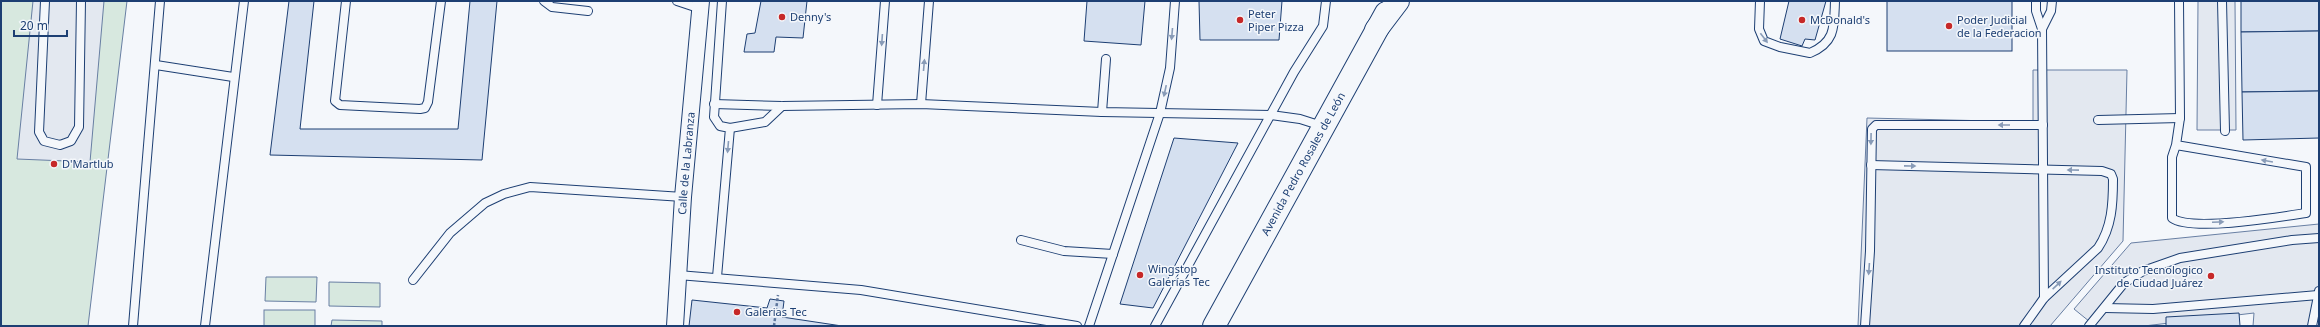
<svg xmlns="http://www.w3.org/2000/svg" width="2320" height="327" viewBox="0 0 2320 327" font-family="'Noto Sans',sans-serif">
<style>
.green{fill:#d7e8df;stroke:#687fa3}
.parking{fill:#e3e8f0;stroke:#687fa3}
.building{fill:#d5e0f0;stroke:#1d3f73}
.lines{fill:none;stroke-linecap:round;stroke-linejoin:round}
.service-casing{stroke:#1d3f73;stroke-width:10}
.minor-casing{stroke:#1d3f73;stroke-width:18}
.secondary-casing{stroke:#1d3f73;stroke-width:24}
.primary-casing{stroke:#1d3f73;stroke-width:24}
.path{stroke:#5e769c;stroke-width:2.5;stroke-dasharray:3 2;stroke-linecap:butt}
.service{stroke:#f4f7fb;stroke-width:8}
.minor{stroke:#f4f7fb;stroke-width:16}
.secondary{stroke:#f4f7fb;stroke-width:22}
.primary{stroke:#f4f7fb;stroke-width:22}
.oneway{fill:#889bb7}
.poi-dot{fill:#c62828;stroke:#f4f7fb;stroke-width:1.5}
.labels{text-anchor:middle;stroke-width:3;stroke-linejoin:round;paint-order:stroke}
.poi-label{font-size:11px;fill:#1d3f73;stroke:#f4f7fb;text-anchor:start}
.street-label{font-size:11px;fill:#1d3f73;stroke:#f4f7fb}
</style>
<rect width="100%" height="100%" fill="#f4f7fb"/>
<g class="green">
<polygon points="1,1 127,1 88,326 1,326"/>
<polygon points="266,277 317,277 316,302 265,301"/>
<polygon points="329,282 380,283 380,307 329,306"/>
<rect x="264" y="310" width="51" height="16"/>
<polygon points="332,320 382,321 382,326 331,326"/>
</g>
<g class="parking">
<polygon points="33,1 104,1 90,162 17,159"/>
<polygon points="2198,1 2235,1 2236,130 2197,130"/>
<polygon points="2033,70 2127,70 2123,241 2050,326 1858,326 1867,118 2033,122"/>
<polygon points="2319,224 2319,326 2253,326 2254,313 2144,326 2095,326 2074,309 2131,243"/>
</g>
<g class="building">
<polygon points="289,1 314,1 300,129 458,129 470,1 497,1 482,160 270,155"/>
<polygon points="761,1 807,1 803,38 776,37 774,52 744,52 747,34 755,33"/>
<polygon points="1087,1 1145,1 1141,45 1084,41"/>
<polygon points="1199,1 1282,1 1279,40 1200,40"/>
<polygon points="1789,1 1826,1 1815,40 1805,39 1802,46 1780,39"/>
<rect x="1887" y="1" width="125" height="50"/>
<polygon points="2241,1 2319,1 2319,31 2241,32"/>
<polygon points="2319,31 2319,91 2242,92 2241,32"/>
<polygon points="2319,91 2319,138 2243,140 2242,92"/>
<polygon points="1174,138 1238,143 1153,308 1120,304"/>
<polygon points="770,299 784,301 782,317 842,326 689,326 692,300 767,308"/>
<polygon points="2239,313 2240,326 2166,326 2166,317"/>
</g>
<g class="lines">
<g class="service-casing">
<g id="service">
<polyline points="45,1 39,132 44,141 60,145 71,141 79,127 81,1"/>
<polyline points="346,1 335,101 340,105 420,109 425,108 428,102 441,1"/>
<polyline points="544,1 552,7 588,11"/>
<polyline points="677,1 701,9"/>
<path d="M1760,1l-1,28 5,12 16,6 30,6c26,-11 24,-27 25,-52"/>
<polyline points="2036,1 2036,11 2042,29 2044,298"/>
<polyline points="2222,1 2225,131"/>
<polyline points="2042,29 2051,11 2052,1"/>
<polyline points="156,65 233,77"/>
<polyline points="714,104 782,106 921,104 1102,112 1271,115 1300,119 1322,126"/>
<polyline points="921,104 929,1"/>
<polyline points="877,105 885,1"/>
<polyline points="1102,112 1106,59"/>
<polyline points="2098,120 2180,118"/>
<polyline points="730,128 765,122 782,106"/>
<path d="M2176,145l130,22v46c-26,4 -115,19 -134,5v-61l4,-12 4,-27 -1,-117"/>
<path d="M1871,165l231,6 9,3 2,5c0,25 -1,48 -15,69l-54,50 -20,28"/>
<polyline points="1021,240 1064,251 1113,254"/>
<polyline points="678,275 861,290 1077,326"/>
<polyline points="717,277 730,128 720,126 714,117 722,1"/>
<polyline points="413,280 450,233 485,203 504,194 530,187 683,197"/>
<polyline points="2105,308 2153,309 2318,295"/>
<polyline points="133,326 160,1"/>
<polyline points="205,326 244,1"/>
<polyline points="1089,326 1160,113 1170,68 1175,1"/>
<polyline points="1155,326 1294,72 1323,26 1326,1"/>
<polyline points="1865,326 1870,251 1872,129 1876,125 2043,125"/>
<polyline points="2089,326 2124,283 2143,271 2180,258 2292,240 2319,238"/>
<polyline points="2312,326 2319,291"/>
</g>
</g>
<g class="minor-casing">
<g id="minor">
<path id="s1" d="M675,326l8,-129 18,-196"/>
</g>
</g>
<g class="secondary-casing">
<g id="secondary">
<path id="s2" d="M1214,326l172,-313"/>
</g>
</g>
<g class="primary-casing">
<polyline id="primary" points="1376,30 1398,1"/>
</g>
<polyline class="path" points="774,326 778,295"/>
<use href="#service" class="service"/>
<use href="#minor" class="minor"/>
<use href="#secondary" class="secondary"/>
<use href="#primary" class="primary"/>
</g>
<defs><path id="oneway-solid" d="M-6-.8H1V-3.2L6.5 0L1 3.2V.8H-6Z"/></defs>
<g class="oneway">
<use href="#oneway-solid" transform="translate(1172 34) rotate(95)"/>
<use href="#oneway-solid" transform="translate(1764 38) rotate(53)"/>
<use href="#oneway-solid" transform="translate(882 40) rotate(94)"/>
<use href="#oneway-solid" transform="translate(924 65) rotate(-85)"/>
<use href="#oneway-solid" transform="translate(1165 91) rotate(102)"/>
<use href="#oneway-solid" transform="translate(2004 125) rotate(-180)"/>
<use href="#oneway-solid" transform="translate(1871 139) rotate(91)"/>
<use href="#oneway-solid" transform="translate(728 147) rotate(95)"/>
<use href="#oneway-solid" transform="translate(2267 161) rotate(-170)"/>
<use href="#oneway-solid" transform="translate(1910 166) rotate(1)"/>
<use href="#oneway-solid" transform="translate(2073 170) rotate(-179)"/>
<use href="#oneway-solid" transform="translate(2218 222) rotate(-3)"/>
<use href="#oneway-solid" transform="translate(1869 269) rotate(94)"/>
<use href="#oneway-solid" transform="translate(2057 285) rotate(-43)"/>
</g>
<g class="poi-dot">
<circle cx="782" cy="17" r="4"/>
<circle cx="1240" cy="20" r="4"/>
<circle cx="1802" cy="20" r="4"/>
<circle cx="1949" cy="26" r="4"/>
<circle cx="54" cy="164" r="4"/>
<circle cx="1140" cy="275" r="4"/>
<circle cx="2211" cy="276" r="4"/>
<circle cx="737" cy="312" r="4"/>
</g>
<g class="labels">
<g class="poi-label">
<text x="1248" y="18">Peter<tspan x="1248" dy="13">Piper Pizza</tspan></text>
<text x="790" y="21">Denny's</text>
<text x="1810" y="24">McDonald's</text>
<text x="1957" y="24">Poder Judicial<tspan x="1957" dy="13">de la Federacion</tspan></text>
<text x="62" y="168">D'Martlub</text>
<text x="1148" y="273">Wingstop<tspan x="1148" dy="13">Galerías Tec</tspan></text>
<text x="2203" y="274" text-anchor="end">Instituto Tecnologico<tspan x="2203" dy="13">de Ciudad Juárez</tspan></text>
<text x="745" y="316">Galerias Tec</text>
</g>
<g class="street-label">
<text dy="4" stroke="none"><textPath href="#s1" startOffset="163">Calle de la Labranza</textPath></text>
<text dy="4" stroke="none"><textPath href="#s2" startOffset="185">Avenida Pedro Rosales de León</textPath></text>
</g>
</g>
<rect width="2320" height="327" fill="none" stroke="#1d3f73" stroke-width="4"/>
<path d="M14 30v6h53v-6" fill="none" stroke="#1d3f73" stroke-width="2"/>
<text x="20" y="30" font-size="12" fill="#1d3f73" stroke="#f4f7fb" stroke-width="3" paint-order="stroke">20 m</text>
</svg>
